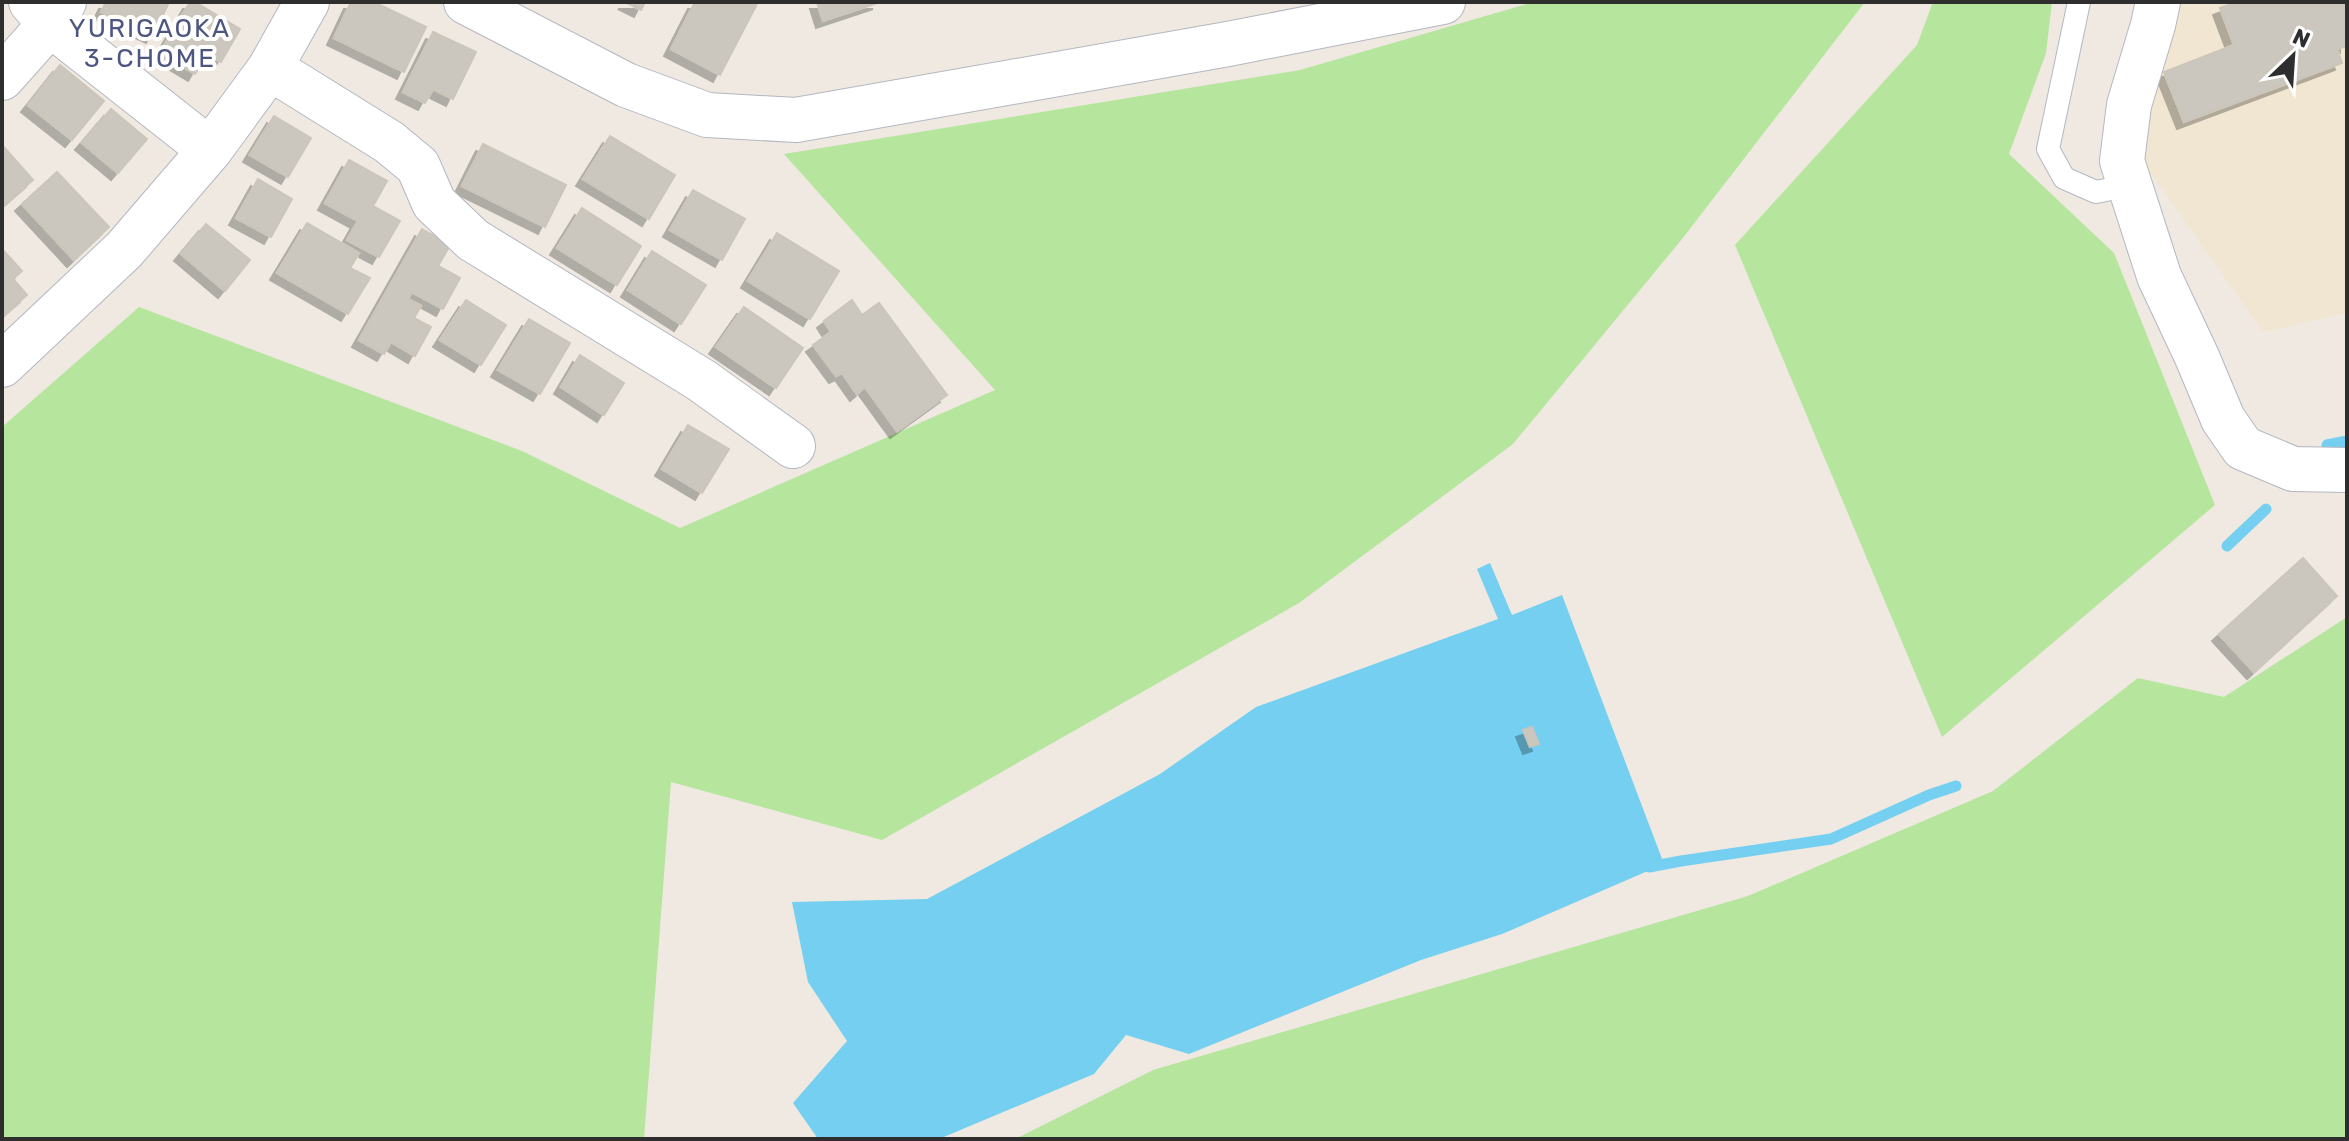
<svg xmlns="http://www.w3.org/2000/svg" width="2349" height="1141" viewBox="0 0 2349 1141" font-family="Rubik,sans-serif">
<style>
.education{fill:#f0e6d1}
.green{fill:#b6e59e}
.water{fill:#75cff0}
.lines{fill:none;stroke-linecap:round;stroke-linejoin:round}
.stream{stroke:#75cff0;stroke-width:11}
.building{fill:#cbc7bf;stroke:#cbc5ba;stroke-width:2;filter:url(#shadow)}
.service-casing{stroke:#b4b7c1;stroke-width:24}
.minor-casing{stroke:#b4b7c1;stroke-width:46}
.tertiary-casing{stroke:#b4b7c1;stroke-width:46}
.service{stroke:#fff;stroke-width:22}
.minor{stroke:#fff;stroke-width:44}
.tertiary{stroke:#fff;stroke-width:44}
.labels{text-anchor:middle;stroke-width:8;stroke-linejoin:round;paint-order:stroke}
.neighbourhood-label{font-size:26px;letter-spacing:2px;fill:#4d5680;stroke:#fff}
</style>
<defs>
<filter id="shadow"><feDropShadow dx="-7" dy="7" stdDeviation="0" flood-color="#0004"/></filter>
</defs>
<rect width="100%" height="100%" fill="#efe9e1"/>
<polygon class="education" points="2160,2 2347,2 2347,313 2263,332 2141,159"/>
<g class="green">
<polygon points="1534,2 1865,2 1682,239 1513,444 1299,603 882,840 671,782 644,1139 2,1139 2,427 139,307 522,451 680,528 995,390 784,154 1300,70"/>
<polygon points="1933,2 2052,2 2046,53 2009,154 2114,253 2215,505 1942,737 1735,245 1917,45"/>
<polygon points="2347,617 2347,1139 1015,1139 1153,1070 1748,896 1993,791 2138,678 2224,697"/>
</g>
<polygon class="water" points="1490,563 1512,615 1562,595 1664,864 1502,934 1421,960 1189,1054 1126,1035 1094,1074 939,1139 818,1139 793,1103 847,1041 808,982 792,902 927,899 1160,774 1256,707 1498,619 1477,569"/>
<g class="lines">
<g class="stream">
<polyline points="2327,445 2347,441"/>
<polyline points="2227,546 2266,509"/>
<polyline points="1649,867 1681,861 1831,839 1929,795 1956,786"/>
</g>
</g>
<g class="building">
<polygon points="106,2 169,2 153,36 101,12"/>
<polygon points="190,2 195,2 240,29 221,62 207,54 195,74 160,53"/>
<polygon points="351,2 374,2 426,27 404,72 334,38"/>
<polygon points="625,2 645,2 641,10"/>
<polygon points="695,2 758,2 720,75 671,49"/>
<polygon points="817,2 880,2 823,21"/>
<polygon points="2236,2 2347,2 2347,46 2337,49 2342,63 2184,122 2164,72 2234,45 2220,8"/>
<polygon points="433,32 476,52 453,99 433,89 425,103 403,92"/>
<polygon points="60,65 104,101 72,140 28,105"/>
<polygon points="111,109 147,139 118,173 82,143"/>
<polygon points="274,116 311,138 288,177 250,155"/>
<polygon points="610,136 675,175 649,219 583,179"/>
<polygon points="483,144 566,185 545,227 462,186"/>
<polygon points="2,145 33,180 2,207"/>
<polygon points="349,160 387,181 373,206 400,221 379,257 347,240 358,221 325,203"/>
<polygon points="57,172 109,227 74,260 22,204"/>
<polygon points="258,179 292,199 271,237 236,218"/>
<polygon points="693,190 745,219 722,260 670,230"/>
<polygon points="582,208 641,246 617,285 557,248"/>
<polygon points="307,223 359,253 350,268 370,278 348,314 277,273"/>
<polygon points="206,224 250,260 225,291 181,254"/>
<polygon points="422,229 450,245 438,266 460,278 443,309 412,292 408,299 421,306 414,318 431,327 415,356 391,342 384,354 359,340"/>
<polygon points="777,233 839,271 810,319 748,281"/>
<polygon points="2,249 22,271 13,279 27,295 2,317"/>
<polygon points="652,251 706,285 681,324 628,290"/>
<polygon points="466,300 506,325 481,365 440,340"/>
<polygon points="852,300 862,315 879,303 947,395 897,431 865,387 857,394 842,373 836,376 813,345 831,332 824,321"/>
<polygon points="744,307 803,348 776,388 716,347"/>
<polygon points="529,319 570,343 540,394 498,370"/>
<polygon points="580,355 624,383 604,415 561,387"/>
<polygon points="688,425 729,449 702,493 662,469"/>
<polygon points="2303,558 2337,596 2254,672 2219,634"/>
<polygon points="1532,727 1539,744 1530,747 1523,730"/>
</g>
<g class="lines">
<g class="service-casing">
<polyline id="service" points="2079,2 2048,149 2064,178 2096,192 2130,185"/>
</g>
<g class="minor-casing">
<g id="minor">
<polyline points="31,2 50,24 210,150"/>
<polyline points="2158,2 2153,25 2129,105 2122,161 2159,276 2197,357 2223,419 2243,448 2293,469 2347,470"/>
<polyline points="270,68 389,142 418,166 434,203 473,240 701,380 793,446"/>
<polyline points="2,78 50,24 64,2"/>
</g>
</g>
<g class="tertiary-casing">
<g id="tertiary">
<polyline points="466,2 626,85 707,115 796,120 1228,44 1443,2"/>
<polyline points="2,365 124,250 210,150 270,68 307,2"/>
</g>
</g>
<use href="#service" class="service"/>
<use href="#minor" class="minor"/>
<use href="#tertiary" class="tertiary"/>
</g>
<g class="labels">
<g class="neighbourhood-label">
<text x="150" y="37">YURIGAOKA<tspan x="150" dy="30">3-CHOME</tspan></text>
</g>
</g>
<rect width="2349" height="1141" fill="none" stroke="#2e2e2e" stroke-width="8"/>
<g transform="translate(2293 56) rotate(25)" stroke="#ffffff" stroke-width="6" paint-order="stroke">
<path d="M0-6L14 30L0 20L-14 30Z" fill="#2e2e2e"/>
<text y="-12" font-size="22" font-weight="bold" text-anchor="middle" fill="#2e2e2e">N</text>
</g>
</svg>
